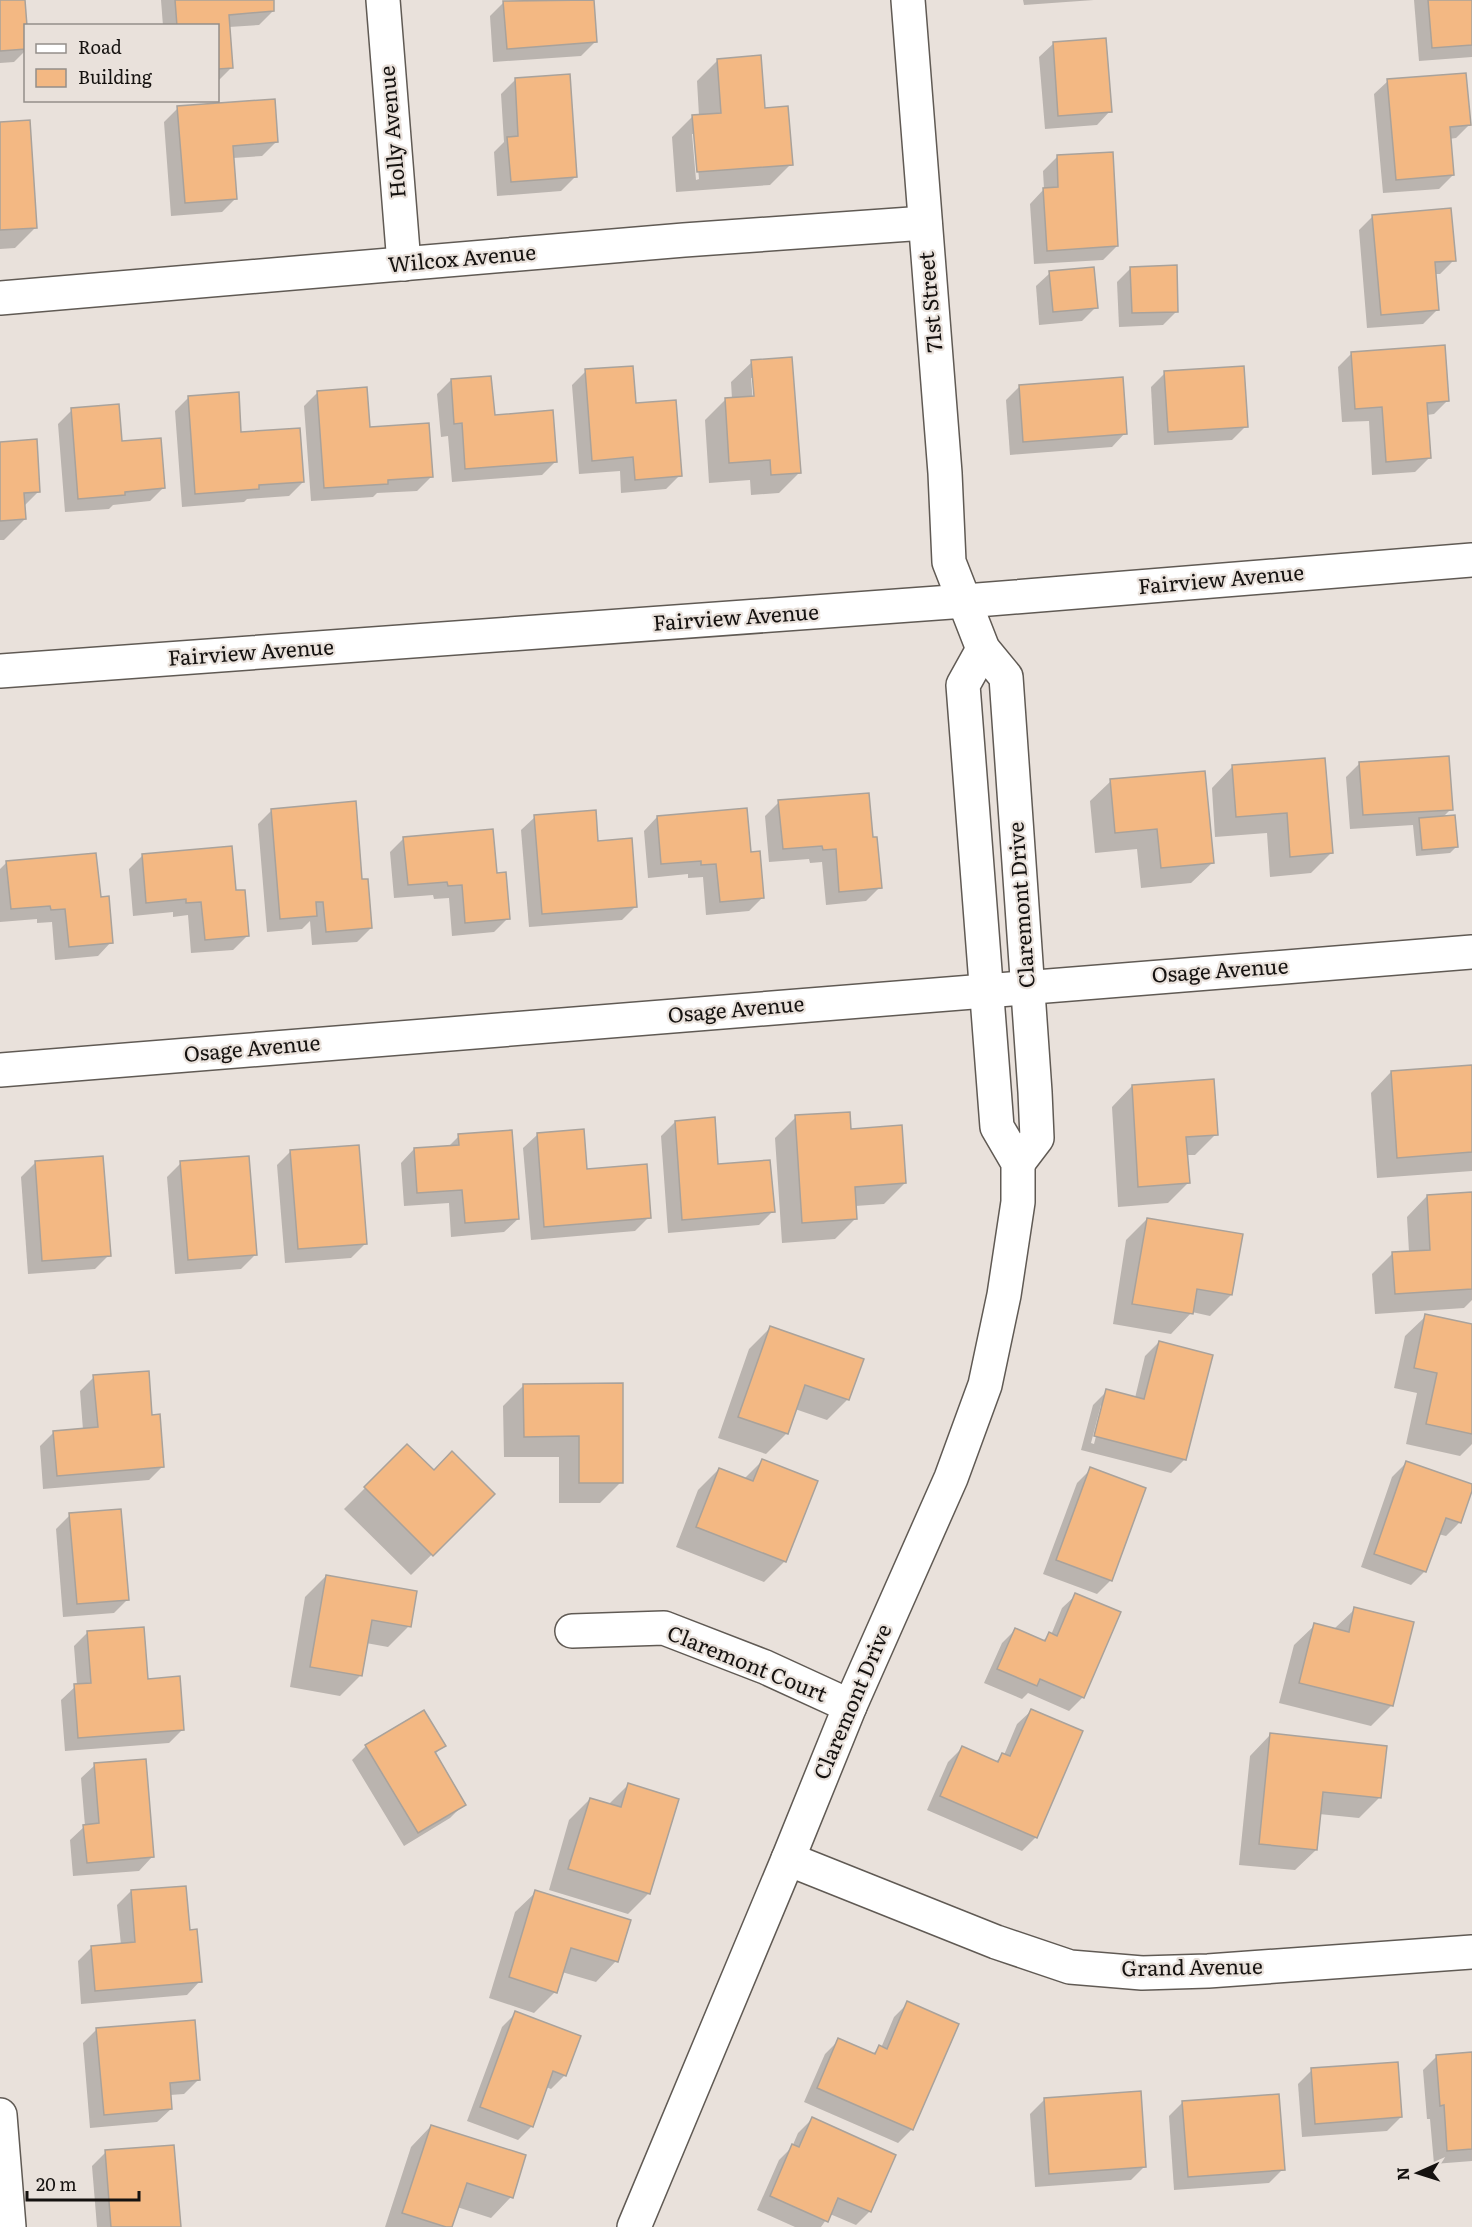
<svg xmlns="http://www.w3.org/2000/svg" width="1472" height="2227" viewBox="0 0 1472 2227" font-family="Literata,serif">
<style>
.shadow{fill:#0003;fill-rule:evenodd}
.building{fill:#f3b883;stroke:#a9a29b;stroke-width:1.5}
.lines{fill:none;stroke-linecap:round;stroke-linejoin:round}
.minor-casing{stroke:#605a54;stroke-width:36}
.minor{stroke:#fff;stroke-width:33}
.labels{text-anchor:middle;stroke-width:4.5;stroke-linejoin:round;paint-order:stroke}
.street-label{font-size:21px;fill:#151210;stroke:#e9e1db}
</style>
<rect width="100%" height="100%" fill="#e9e1db"/>
<g class="shadow">
<polygon points="0,0 24,0 26,50 14,62 0,63"/>
<polygon points="161,0 272,0 273,11 259,25 229,27 232,67 218,81 218,26 163,26"/>
<polygon points="526,0 593,0 595,42 581,56 493,62 490,16 504,2"/>
<polygon points="1023,0 1094,0 1024,5"/>
<polygon points="1414,0 1472,0 1472,57 1419,61"/>
<polygon points="1053,44 1110,111 1097,125 1045,129 1039,57"/>
<path d="M718,60l45,50 28,54 -21,21 -94,7 -4,-55 21,-21h6l-2,-35zM692,134h3l4,45 -3,1z"/>
<polygon points="515,80 575,177 561,191 497,196 494,152 504,142 501,94"/>
<polygon points="1388,81 1470,124 1456,138 1449,139 1453,175 1439,189 1383,193 1374,94"/>
<polygon points="178,108 276,142 262,156 233,158 236,198 222,212 171,216 164,122"/>
<polygon points="0,124 36,227 15,248 0,249"/>
<polygon points="1057,157 1117,246 1103,260 1034,264 1030,204 1044,189 1043,171"/>
<polygon points="1373,216 1454,260 1440,274 1434,274 1437,310 1423,324 1367,328 1359,230"/>
<polygon points="1131,268 1177,311 1163,325 1119,327 1117,282"/>
<polygon points="1050,273 1096,307 1082,321 1039,325 1036,286"/>
<polygon points="1352,353 1448,400 1434,414 1427,415 1429,458 1415,472 1372,475 1369,421 1342,422 1338,367"/>
<path d="M752,362l48,110 -21,21 -28,2 -1,-15 -41,3 -4,-63 20,-20 7,-1 -1,-17zM751,378h3l2,25h-3z"/>
<polygon points="586,371 635,404 680,475 666,489 621,493 620,471 579,474 572,385"/>
<polygon points="1165,373 1246,426 1232,440 1154,445 1151,387"/>
<polygon points="451,380 493,417 556,461 542,475 452,482 448,436 441,437 437,394"/>
<polygon points="1020,386 1125,433 1112,447 1010,455 1006,400"/>
<polygon points="318,392 369,429 431,477 417,491 377,493 373,497 311,501 304,406"/>
<polygon points="189,397 303,482 289,496 247,499 244,502 182,507 175,411"/>
<polygon points="72,410 121,443 164,487 150,501 113,505 109,509 65,512 58,424"/>
<polygon points="0,443 39,491 24,506 25,519 4,540 0,540"/>
<polygon points="1324,760 1331,853 1311,873 1270,877 1267,833 1215,837 1212,788 1232,767"/>
<polygon points="1360,763 1451,809 1443,817 1457,846 1450,853 1416,856 1413,825 1350,829 1346,777"/>
<polygon points="1111,781 1212,863 1191,883 1141,888 1137,849 1095,853 1090,801"/>
<polygon points="779,802 871,839 880,887 866,901 826,905 822,862 810,863 809,859 769,862 765,816"/>
<polygon points="272,810 361,881 371,928 357,942 312,945 310,921 302,929 267,932 258,824"/>
<polygon points="535,817 597,843 636,906 622,920 529,927 521,830"/>
<polygon points="657,817 750,854 763,897 749,911 706,915 703,877 688,878 688,874 648,878 644,831"/>
<polygon points="404,838 496,875 508,918 494,932 452,936 449,898 434,899 433,895 394,898 390,852"/>
<polygon points="143,855 247,936 233,950 191,953 188,915 173,917 173,912 133,916 129,869"/>
<polygon points="7,862 99,899 111,942 98,956 55,960 52,922 37,923 37,919 0,922 0,869"/>
<polygon points="1472,1066 1472,1171 1377,1178 1371,1093 1391,1072"/>
<polygon points="1132,1086 1216,1134 1195,1155 1186,1155 1189,1182 1168,1203 1118,1207 1112,1107"/>
<polygon points="796,1117 849,1131 905,1183 884,1204 855,1206 856,1218 835,1239 782,1243 775,1138"/>
<polygon points="675,1122 717,1166 773,1211 759,1225 668,1233 661,1136"/>
<polygon points="537,1135 585,1170 649,1217 635,1231 531,1240 523,1148"/>
<polygon points="459,1136 518,1219 504,1232 451,1237 449,1203 404,1206 401,1163 414,1149 448,1147"/>
<polygon points="291,1151 365,1244 351,1258 285,1263 277,1165"/>
<polygon points="35,1163 109,1255 95,1269 28,1274 21,1177"/>
<polygon points="181,1163 255,1255 241,1269 175,1274 167,1177"/>
<polygon points="1472,1194 1472,1300 1464,1308 1375,1314 1372,1274 1393,1253 1409,1252 1407,1217 1427,1196"/>
<polygon points="1147,1219 1231,1295 1210,1316 1192,1312 1171,1334 1113,1324 1126,1240"/>
<polygon points="1426,1316 1472,1326 1472,1444 1460,1456 1406,1444 1417,1393 1394,1388 1405,1336"/>
<polygon points="770,1328 848,1399 827,1420 795,1409 787,1433 766,1454 718,1438 749,1349"/>
<path d="M1159,1342l26,117 -14,14 -90,-23 12,-45 14,-14 28,7 10,-42zM1101,1405h3l-10,39 -3,-1z"/>
<polygon points="94,1377 163,1466 149,1480 43,1489 40,1446 54,1432 83,1430 80,1391"/>
<polygon points="524,1385 621,1385 621,1482 600,1503 559,1503 559,1457 504,1457 503,1406"/>
<polygon points="407,1446 434,1472 493,1494 411,1575 344,1509"/>
<polygon points="762,1461 785,1561 764,1582 676,1547 698,1490 719,1469 744,1479"/>
<polygon points="1406,1463 1472,1486 1460,1522 1446,1536 1438,1534 1425,1571 1411,1585 1361,1567 1392,1477"/>
<polygon points="1091,1469 1111,1580 1097,1594 1043,1574 1077,1483"/>
<polygon points="70,1515 128,1599 114,1613 63,1617 56,1529"/>
<polygon points="326,1576 409,1626 388,1647 366,1643 361,1675 340,1696 290,1687 305,1597"/>
<polygon points="1076,1595 1083,1697 1069,1711 1028,1693 1022,1699 984,1683 1002,1643 1015,1630 1042,1641 1051,1635 1062,1608"/>
<polygon points="1355,1609 1391,1706 1371,1726 1279,1703 1294,1645 1315,1625 1334,1629"/>
<polygon points="88,1632 183,1729 169,1743 65,1751 61,1700 77,1685 74,1646"/>
<polygon points="1031,1711 1036,1837 1022,1851 927,1810 948,1762 962,1748 995,1762 1004,1755 1017,1724"/>
<polygon points="1270,1735 1380,1797 1359,1818 1319,1814 1316,1850 1295,1870 1239,1865 1250,1756"/>
<polygon points="444,1745 434,1755 464,1804 450,1818 404,1846 352,1760 366,1746"/>
<polygon points="95,1765 152,1857 139,1871 73,1876 70,1840 85,1826 81,1778"/>
<polygon points="628,1785 649,1893 628,1914 549,1890 569,1820 590,1799 608,1805"/>
<polygon points="131,1891 188,1932 200,1981 187,1995 81,2004 78,1961 92,1947 121,1945 117,1905"/>
<polygon points="536,1892 616,1961 596,1982 562,1972 555,1992 534,2013 489,1998 515,1912"/>
<polygon points="908,2003 912,2129 898,2143 804,2102 825,2054 839,2040 872,2054 881,2048 894,2017"/>
<polygon points="516,2013 565,2075 551,2089 546,2087 532,2126 518,2140 467,2121 502,2027"/>
<polygon points="97,2029 198,2080 184,2094 170,2095 171,2109 157,2122 90,2128 83,2043"/>
<polygon points="1472,2053 1472,2161 1434,2164 1430,2119 1427,2119 1423,2070 1437,2056"/>
<polygon points="1312,2070 1401,2117 1387,2131 1302,2137 1298,2084"/>
<polygon points="1044,2100 1145,2166 1131,2180 1035,2187 1030,2114"/>
<polygon points="1183,2102 1283,2169 1269,2183 1174,2190 1169,2116"/>
<polygon points="812,2119 870,2211 856,2225 830,2214 821,2227 795,2227 757,2210 779,2160 792,2147 798,2133"/>
<polygon points="431,2126 511,2197 491,2218 457,2207 451,2227 385,2227 411,2147"/>
<polygon points="106,2152 179,2227 97,2227 92,2166"/>
</g>
<g class="building">
<polygon points="0,0 25,0 27,26 26,26 26,49 0,51"/>
<polygon points="175,0 274,0 274,11 229,15 233,68 218,69 218,26 177,26"/>
<polygon points="594,0 597,42 507,49 503,1"/>
<polygon points="1428,0 1472,0 1472,45 1432,48"/>
<polygon points="1106,38 1112,112 1058,116 1053,42"/>
<polygon points="761,55 765,108 788,106 793,165 697,172 692,115 721,113 717,59"/>
<polygon points="1466,73 1471,125 1450,127 1454,175 1396,180 1387,79"/>
<polygon points="570,74 577,177 511,182 507,137 518,136 515,78"/>
<polygon points="275,99 278,142 233,146 237,199 185,203 177,106"/>
<polygon points="30,120 37,228 0,230 0,122"/>
<polygon points="1113,152 1118,246 1047,251 1043,188 1058,187 1057,155"/>
<polygon points="1451,208 1456,261 1435,262 1439,310 1381,315 1372,215"/>
<polygon points="1177,265 1178,312 1132,313 1130,267"/>
<polygon points="1094,267 1098,308 1053,312 1049,271"/>
<polygon points="1445,345 1449,401 1427,403 1431,458 1386,462 1382,407 1355,409 1351,352"/>
<polygon points="792,357 801,473 771,475 770,460 729,463 725,398 754,396 751,360"/>
<polygon points="633,366 636,403 676,400 682,476 635,480 633,457 592,461 585,369"/>
<polygon points="1244,366 1248,427 1168,432 1164,371"/>
<polygon points="491,376 495,415 553,410 557,462 465,469 462,423 454,424 451,379"/>
<polygon points="1123,377 1127,434 1023,442 1019,385"/>
<polygon points="367,387 370,427 429,423 433,477 388,480 388,484 324,488 317,391"/>
<polygon points="239,392 241,432 300,428 304,482 259,485 259,489 195,494 188,396"/>
<polygon points="119,404 122,441 161,438 165,488 125,492 125,495 78,499 71,408"/>
<polygon points="37,439 40,492 24,493 26,519 0,521 0,442"/>
<polygon points="1449,756 1453,810 1363,815 1359,762"/>
<polygon points="1325,758 1333,853 1290,857 1287,813 1236,817 1232,765"/>
<polygon points="1205,771 1214,863 1161,868 1157,829 1115,833 1110,779"/>
<polygon points="869,793 873,837 877,837 882,888 839,892 836,849 823,850 822,846 783,849 778,800"/>
<polygon points="356,801 362,879 368,879 372,928 326,932 323,902 316,902 317,916 280,919 271,809"/>
<polygon points="747,808 751,852 760,851 764,898 720,902 716,864 701,865 701,861 661,864 657,816"/>
<polygon points="596,810 598,841 632,838 637,907 542,914 534,815"/>
<polygon points="1455,815 1458,847 1422,850 1419,818"/>
<polygon points="493,829 497,873 506,872 510,919 465,923 462,885 448,886 447,882 408,885 403,837"/>
<polygon points="232,846 236,890 245,890 249,936 205,940 201,902 186,903 186,899 146,903 142,854"/>
<polygon points="96,853 101,897 109,896 113,943 69,947 65,909 51,910 50,906 11,909 6,861"/>
<polygon points="1472,1065 1472,1152 1397,1158 1391,1071"/>
<polygon points="1214,1079 1218,1135 1186,1137 1190,1183 1138,1187 1132,1085"/>
<polygon points="850,1112 851,1129 902,1125 906,1183 855,1187 857,1219 802,1223 795,1115"/>
<polygon points="715,1117 718,1164 770,1160 775,1212 682,1220 675,1121"/>
<polygon points="584,1129 587,1169 647,1164 651,1218 544,1227 537,1133"/>
<polygon points="512,1130 519,1219 465,1223 462,1190 417,1193 414,1148 459,1145 458,1134"/>
<polygon points="359,1145 367,1244 298,1249 290,1150"/>
<polygon points="103,1156 111,1256 42,1261 35,1161"/>
<polygon points="249,1156 257,1255 188,1260 180,1161"/>
<polygon points="1472,1192 1472,1289 1395,1294 1392,1252 1430,1250 1427,1195"/>
<polygon points="1147,1218 1243,1234 1232,1295 1197,1289 1193,1314 1132,1304"/>
<polygon points="1425,1314 1472,1324 1472,1434 1426,1424 1437,1373 1414,1368"/>
<polygon points="770,1326 864,1359 849,1400 805,1385 788,1434 738,1417"/>
<polygon points="1159,1341 1213,1355 1186,1460 1094,1436 1106,1389 1144,1399"/>
<polygon points="149,1371 152,1415 160,1414 164,1467 57,1476 53,1431 98,1427 93,1375"/>
<polygon points="623,1383 623,1483 579,1483 579,1436 524,1437 523,1384"/>
<polygon points="407,1444 434,1470 452,1451 495,1494 433,1556 364,1487"/>
<polygon points="762,1459 818,1481 786,1562 696,1527 719,1468 753,1481"/>
<polygon points="1406,1461 1472,1484 1472,1491 1461,1523 1446,1518 1426,1572 1374,1554"/>
<polygon points="1090,1467 1146,1488 1112,1581 1056,1560"/>
<polygon points="121,1509 129,1600 77,1604 69,1513"/>
<polygon points="326,1575 417,1591 411,1627 372,1620 362,1676 310,1667"/>
<polygon points="1075,1593 1121,1612 1084,1698 1040,1679 1037,1686 997,1669 1015,1628 1045,1641 1049,1632 1057,1636"/>
<polygon points="1354,1607 1414,1622 1393,1706 1299,1683 1314,1623 1349,1632"/>
<polygon points="144,1627 148,1679 180,1676 184,1730 78,1738 74,1684 91,1683 87,1631"/>
<polygon points="1031,1709 1083,1731 1037,1838 940,1796 962,1746 998,1762 1002,1753 1010,1756"/>
<polygon points="424,1710 446,1746 435,1752 466,1805 418,1833 365,1745"/>
<polygon points="1270,1733 1387,1746 1381,1798 1323,1792 1317,1850 1259,1844"/>
<polygon points="146,1759 154,1857 87,1863 83,1825 99,1823 94,1763"/>
<polygon points="628,1783 679,1799 650,1894 568,1869 590,1798 621,1807"/>
<polygon points="186,1886 190,1930 197,1929 202,1982 95,1991 91,1946 135,1942 131,1890"/>
<polygon points="535,1890 631,1920 618,1962 571,1948 557,1993 509,1977"/>
<polygon points="907,2001 959,2024 913,2130 817,2088 838,2038 875,2054 879,2045 887,2049"/>
<polygon points="515,2011 581,2036 566,2076 553,2071 533,2127 480,2107"/>
<polygon points="195,2020 200,2080 170,2083 172,2109 104,2115 96,2028"/>
<polygon points="1472,2052 1472,2149 1447,2151 1444,2105 1440,2106 1436,2055"/>
<polygon points="1398,2062 1402,2117 1315,2124 1311,2068"/>
<polygon points="1141,2091 1146,2167 1049,2174 1044,2098"/>
<polygon points="1279,2094 1285,2170 1188,2177 1182,2101"/>
<polygon points="812,2117 896,2155 871,2212 838,2198 828,2222 770,2196 792,2144 799,2147"/>
<polygon points="431,2125 526,2155 513,2198 467,2183 452,2227 446,2227 402,2213"/>
<polygon points="174,2145 181,2227 111,2227 105,2150"/>
</g>
<g class="lines">
<g class="minor-casing">
<g id="minor">
<polyline points="383,0 404,264"/>
<polyline points="908,0 945,473 949,562 983,649 1006,677 1035,1092 1037,1138 1018,1163"/>
<polyline points="0,298 684,240 925,223"/>
<polyline points="0,671 965,601 1472,560"/>
<polyline points="0,1070 1472,952"/>
<polyline points="572,1631 664,1628 765,1667 850,1706"/>
<polyline points="788,1859 996,1942 1070,1967 1142,1973 1208,1971 1472,1952"/>
<polyline points="0,2115 9,2227"/>
<polyline points="634,2227 788,1859 850,1706 951,1478 985,1385 1004,1295 1018,1202 1018,1163 997,1127 963,685 983,649"/>
</g>
</g>
<use href="#minor" class="minor"/>
</g>
<g class="labels">
<g class="street-label">
<text transform="translate(393 132) rotate(-95)" y="7">Holly Avenue</text>
<text transform="translate(462 259) rotate(-5)" y="7">Wilcox Avenue</text>
<text transform="translate(931 302) rotate(-95)" y="7">71st Street</text>
<text transform="translate(1221 580) rotate(-5)" y="7">Fairview Avenue</text>
<text transform="translate(736 618) rotate(-4)" y="7">Fairview Avenue</text>
<text transform="translate(251 653) rotate(-4)" y="7">Fairview Avenue</text>
<text transform="translate(1022 905) rotate(-94)" y="7">Claremont Drive</text>
<text transform="translate(1220 971) rotate(-4)" y="7">Osage Avenue</text>
<text transform="translate(736 1010) rotate(-5)" y="7">Osage Avenue</text>
<text transform="translate(252 1049) rotate(-5)" y="7">Osage Avenue</text>
<text transform="translate(747 1664) rotate(22)" y="7">Claremont Court</text>
<text transform="translate(853 1702) rotate(-67)" y="7">Claremont Drive</text>
<text transform="translate(1192 1968) rotate(-1)" y="7">Grand Avenue</text>
</g>
</g>
<rect x="24" y="24" width="195" height="78" fill="#e9e1db" stroke="#948e8a" stroke-width="1.5"/>
<rect x="36" y="44" width="30" height="9" fill="#ffffff" stroke="#948e8a" stroke-width="1.5"/>
<text x="78" y="54" font-size="18" fill="#151210">Road</text>
<rect x="36" y="69" width="30" height="18" fill="#f3b883" stroke="#948e8a" stroke-width="1.5"/>
<text x="78" y="84" font-size="18" fill="#151210">Building</text>
<g transform="translate(1418 2173) rotate(267)" stroke="#e9e1db" stroke-width="4.5" paint-order="stroke">
<path d="M0-4.5L10 22L0 15L-10 22Z" fill="#151210"/>
<text y="-9" font-size="16" font-weight="bold" text-anchor="middle" fill="#151210">N</text>
</g>
<path d="M27 2191v9h112v-9" fill="none" stroke="#151210" stroke-width="3"/>
<text x="36" y="2191" font-size="18" fill="#151210" stroke="#e9e1db" stroke-width="4.5" paint-order="stroke">20 m</text>
</svg>
